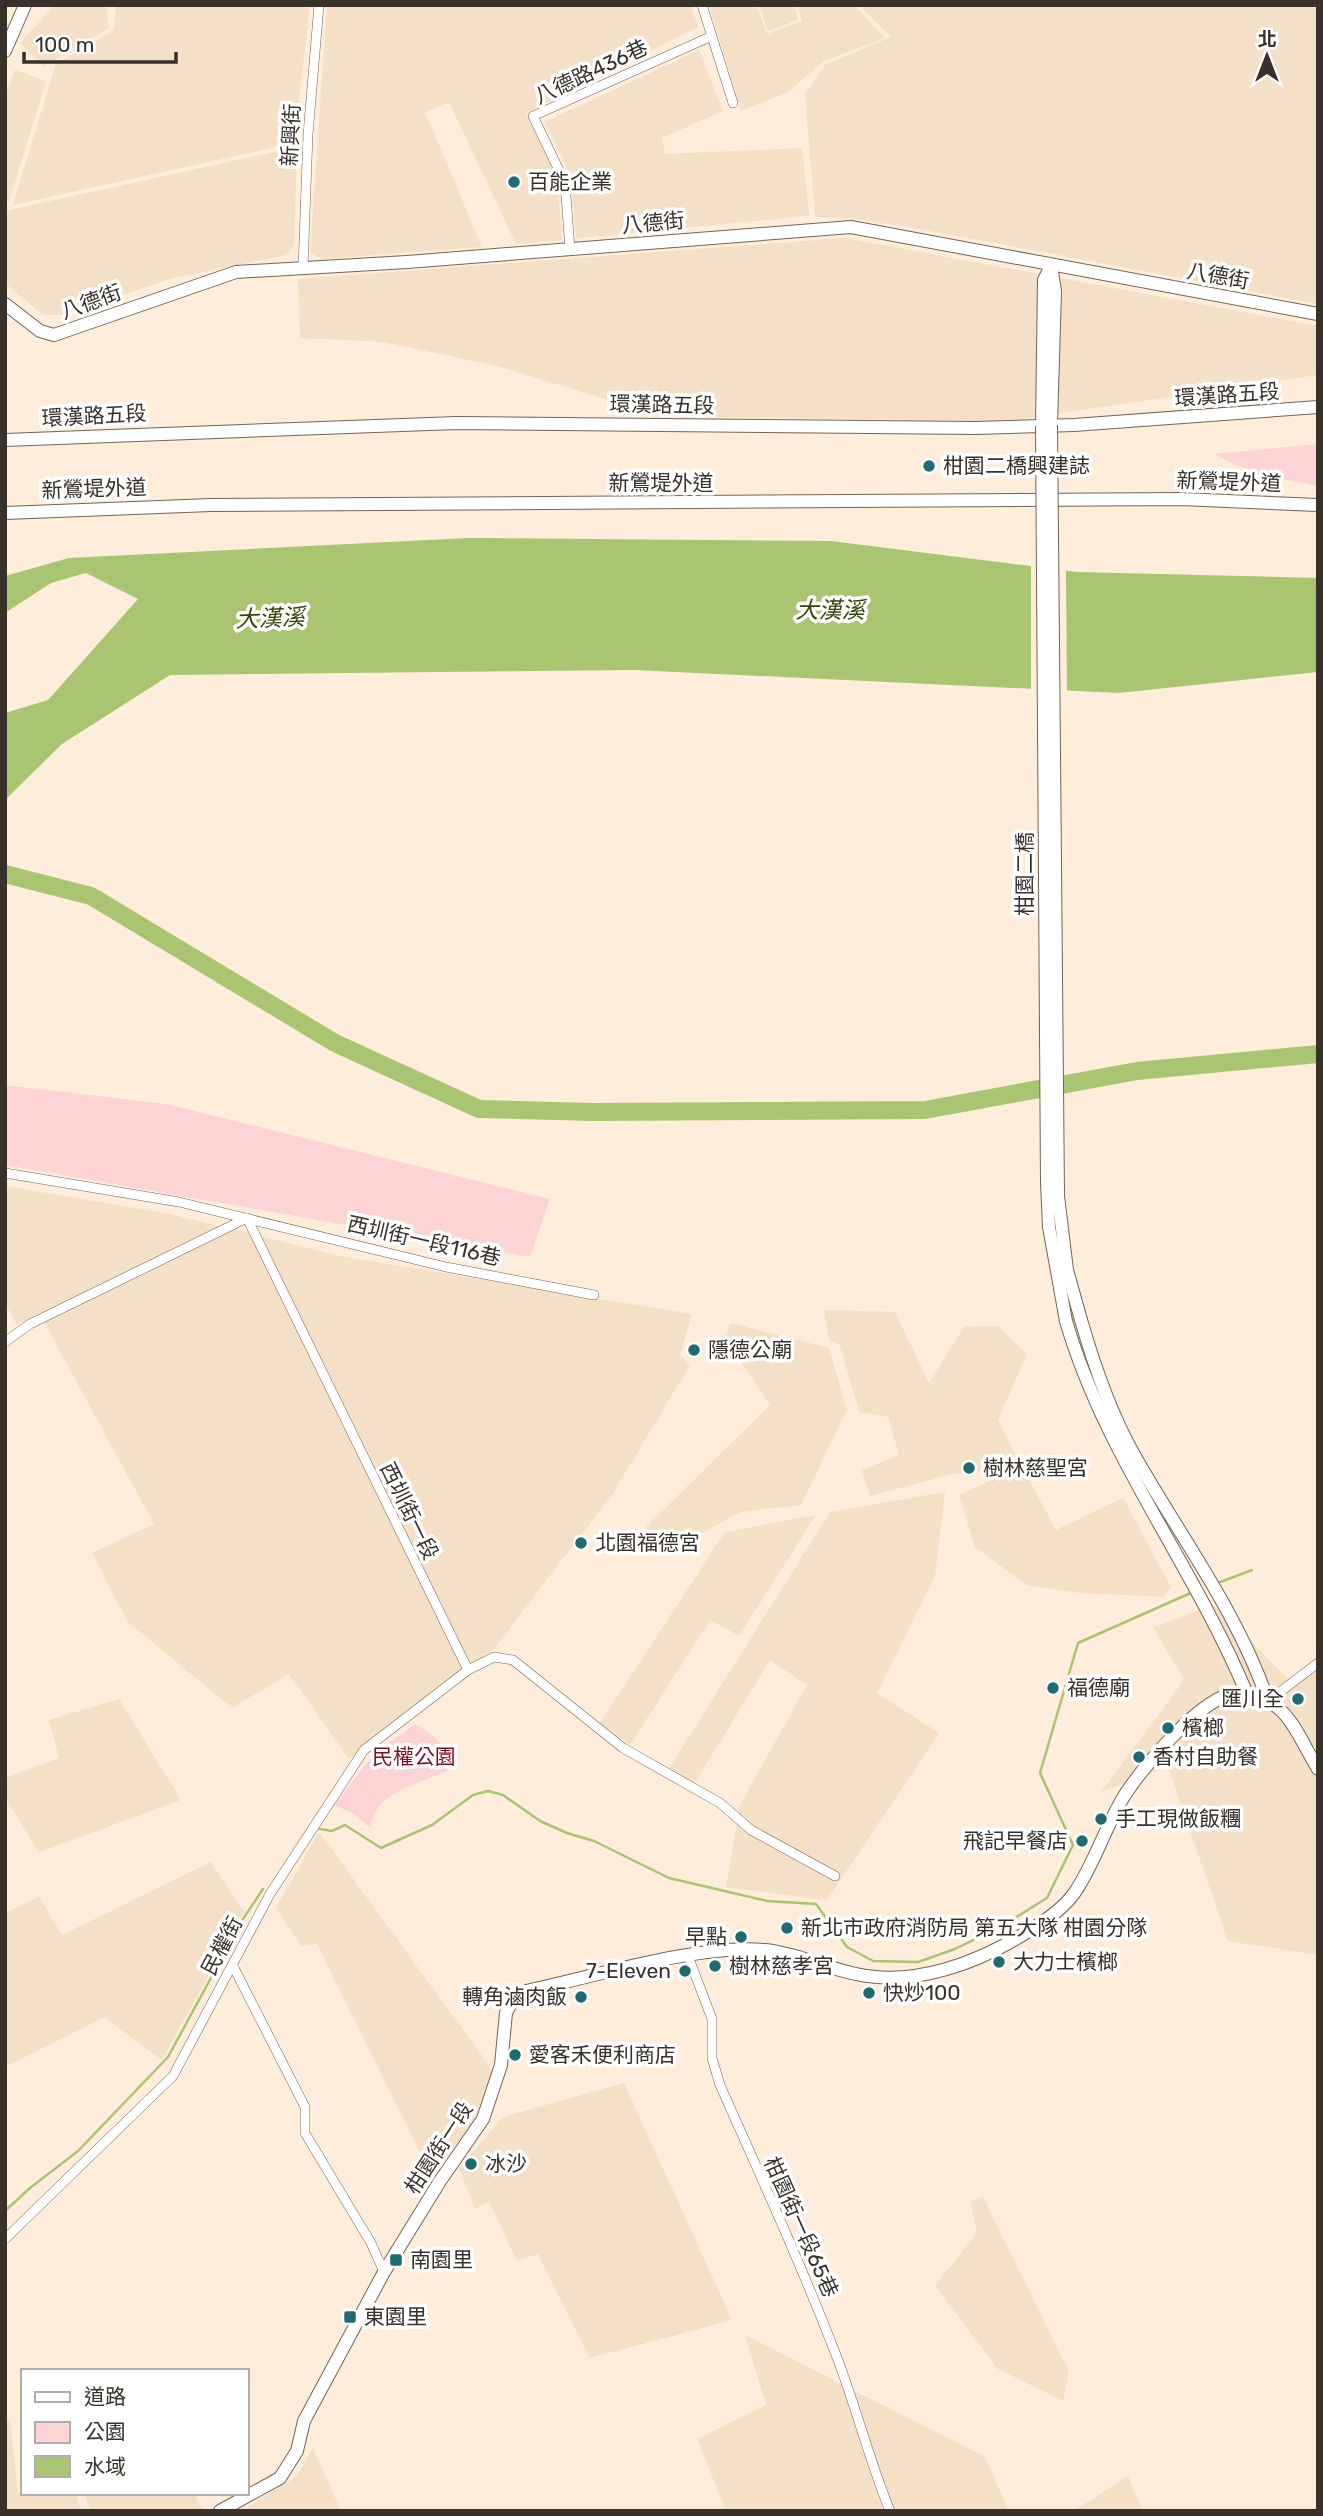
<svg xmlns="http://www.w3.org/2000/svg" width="1323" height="2516" viewBox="0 0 1323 2516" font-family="Rubik,'Noto Sans TC',sans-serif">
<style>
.built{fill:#f4dfc7}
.green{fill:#fbd4d3}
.water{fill:#aac571}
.pier{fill:#fdedda}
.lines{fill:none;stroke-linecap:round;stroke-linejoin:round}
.stream{stroke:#aac571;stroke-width:2.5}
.river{stroke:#aac571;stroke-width:18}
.street-casing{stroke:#726555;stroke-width:10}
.secondary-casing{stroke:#726555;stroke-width:14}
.street{stroke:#fff;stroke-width:9}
.secondary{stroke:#fff;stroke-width:12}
.secondary-bridge-casing{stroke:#726555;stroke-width:14;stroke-linecap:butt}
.secondary-bridge{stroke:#fff;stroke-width:12}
.poi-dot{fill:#1f6b70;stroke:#fff;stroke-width:2.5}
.labels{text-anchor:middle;stroke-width:7;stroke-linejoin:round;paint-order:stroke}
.street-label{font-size:21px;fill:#37312a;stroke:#fff}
.poi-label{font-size:21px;fill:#37312a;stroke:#fff;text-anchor:start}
.park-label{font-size:21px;fill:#7f0e21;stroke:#fff}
.water-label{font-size:23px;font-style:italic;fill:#354505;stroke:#fff}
</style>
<rect width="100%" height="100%" fill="#fdedda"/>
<g class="built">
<polygon points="55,5 106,5 109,28 43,66 20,43"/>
<polygon points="116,5 310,5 294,143 13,205 56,64 114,30"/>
<polygon points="327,5 691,5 698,27 526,113 557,179 562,240 516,244 449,102 425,112 482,247 321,259 310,252"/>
<polygon points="709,5 756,5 767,34 802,21 798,7 802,5 854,5 885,38 824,61 788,92 741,111"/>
<polygon points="759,5 795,5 798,20 768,31"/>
<polygon points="859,5 1318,5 1318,304 925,230 850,218 815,217 805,95 825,65 891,37"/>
<polygon points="699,50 723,111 662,138 665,154 802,148 809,216 576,238 571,177 545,122"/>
<polygon points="15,70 46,81 9,201 5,203 5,95"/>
<polygon points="297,147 294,245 286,255 173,278 62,315 43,315 5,283 5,212 9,210"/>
<polygon points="845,238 1318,326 1318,375 1008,421 649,416 630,407 498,366 384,342 300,338 298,279"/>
<polygon points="5,1186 165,1213 340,1256 692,1314 680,1355 690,1365 613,1493 494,1649 459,1672 349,1759 289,1674 232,1708 128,1622 92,1553 154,1524 39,1313 17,1325 5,1303"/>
<polygon points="824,1310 895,1312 929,1383 964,1327 998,1326 1027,1354 998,1420 1021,1465 948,1475 870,1496 862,1470 899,1455 888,1416 860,1413 839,1344 829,1340"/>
<polygon points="730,1323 829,1348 847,1410 801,1505 741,1512 687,1541 654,1537 646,1527 770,1405 725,1339"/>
<polygon points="1022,1467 1056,1530 1123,1498 1171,1587 1163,1597 1080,1593 1026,1585 975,1547 959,1495"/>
<polygon points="945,1492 935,1576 877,1693 939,1733 827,1900 726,1887 740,1805 807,1685 770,1660 694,1784 669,1769 830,1512"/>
<polygon points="816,1515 739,1636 710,1620 630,1745 600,1723 725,1532"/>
<polygon points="1215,1605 1290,1681 1318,1672 1318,1955 1228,1941 1168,1767 1101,1792 1184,1680 1153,1627"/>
<polygon points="119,1699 181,1800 39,1852 5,1798 5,1778 59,1758 49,1720"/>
<polygon points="319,1832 493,2071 476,2118 432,2176 317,1944 301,1946 276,1908"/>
<polygon points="211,1862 244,1912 162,2060 104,2017 5,2067 5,1913 39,1897 62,1935"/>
<polygon points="624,2083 732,2320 590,2358 538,2254 517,2261 489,2202 475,2209 459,2168 503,2117"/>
<polygon points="983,2197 1069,2372 1063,2401 998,2369 935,2286 977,2233 970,2201"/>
<polygon points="745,2335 985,2457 1009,2511 726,2511 697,2439 766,2405"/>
<polygon points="10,2420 18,2493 76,2495 81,2511 5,2511 5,2421"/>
<polygon points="313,2448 341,2511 241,2511 296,2477"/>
<polygon points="1128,2476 1143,2511 1074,2511"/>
<polygon points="85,2493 194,2493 203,2511 90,2511"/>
</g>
<g class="green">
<polygon points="1318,444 1318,486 1253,473 1214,454"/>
<polygon points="5,1085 166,1104 550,1199 530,1257 5,1165"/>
<path d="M415,1724c17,10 38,24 32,47 -28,13 -74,21 -76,57l-19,-15 -18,-8 39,-50z"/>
</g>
<polygon class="water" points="468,538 831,541 1077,572 1318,578 1318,672 1119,693 634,670 170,675 62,744 5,800 5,713 48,700 138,599 86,573 51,583 5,613 5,576 69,558"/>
<polygon class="pier" points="1031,563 1066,567 1067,694 1031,693"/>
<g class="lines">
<g class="stream">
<polyline points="1215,1584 1252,1570"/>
<polyline points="320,1829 332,1831 345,1825 381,1848 432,1825 473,1795 488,1791 503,1795 540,1821 567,1833 594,1841 669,1878 767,1901 816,1904 847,1947 873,1961 918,1962 955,1949 1002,1926 1047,1898 1073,1845 1040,1773 1078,1643 1193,1592"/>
<polyline points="5,2211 30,2188 78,2151 168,2057 243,1919 263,1889"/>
</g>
<polyline class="river" points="5,874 91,896 335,1043 479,1109 592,1112 925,1110 1137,1071 1318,1054"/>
<g class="street-casing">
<g id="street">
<polyline points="702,5 733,103"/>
<polyline points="570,249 565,183 533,116 712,36"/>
<polyline points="303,268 308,134 319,5"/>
<polyline points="5,1173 179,1202 446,1267 594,1295"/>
<polyline points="247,1218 468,1670"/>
<polyline points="5,1342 30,1324 247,1218"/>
<polyline points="1268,1701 1318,1663"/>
<path d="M688,1956l24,63v39l8,27c40,90 81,179 116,270 20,51 33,105 54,156"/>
<polyline points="233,1966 305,2107 305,2133 371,2243 384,2272"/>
<polyline points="5,2239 173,2076 270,1894 364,1750 468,1670 494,1657 513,1660 623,1748 720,1803 751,1830 835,1876"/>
</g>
</g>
<g class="secondary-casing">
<g id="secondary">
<polyline points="5,51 25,5"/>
<polyline points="1051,266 1055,291 1051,425"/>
<polyline points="5,304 40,331 54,335 236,272 407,262 851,227 1318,314"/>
<polyline points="1042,426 1044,280 1051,266"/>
<polyline points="5,440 456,423 976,428 1074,425 1318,407"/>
<polyline points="5,513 211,505 1182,499 1318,505"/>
<path d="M1081,1320c13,45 29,92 52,133 46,82 105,159 135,248"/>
<path d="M1066,1321c39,134 128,245 181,373"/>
<path d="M220,2511l60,-33 17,-27 7,-30 80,-149 56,-91 43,-62 18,-54 5,-52 7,-13 13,-9c67,-14 172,-47 239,-41 31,3 61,18 91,24 58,13 122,-11 171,-42 15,-9 38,-25 48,-40 21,-31 31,-68 51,-99 20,-29 68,-87 102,-98 16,-5 37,2 49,12 17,13 29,43 41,62"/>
</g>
</g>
<use href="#street" class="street"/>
<use href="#secondary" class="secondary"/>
<g class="secondary-bridge-casing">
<g id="secondary-bridge">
<polyline points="1051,425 1058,1196 1067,1270 1081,1320"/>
<polyline points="1042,426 1047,1183 1049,1227 1066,1321"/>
</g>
</g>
<use href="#secondary-bridge" class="secondary-bridge"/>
</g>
<g class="poi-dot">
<circle cx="514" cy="182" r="7"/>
<circle cx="929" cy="466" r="7"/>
<circle cx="694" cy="1350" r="7"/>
<circle cx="969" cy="1468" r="7"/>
<circle cx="581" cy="1543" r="7"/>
<circle cx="1053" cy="1688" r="7"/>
<circle cx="1298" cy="1699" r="7"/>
<circle cx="1168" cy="1728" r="7"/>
<circle cx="1139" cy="1757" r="7"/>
<circle cx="1101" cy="1819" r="7"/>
<circle cx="1082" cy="1841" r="7"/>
<circle cx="787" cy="1928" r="7"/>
<circle cx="741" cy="1937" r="7"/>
<circle cx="999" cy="1962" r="7"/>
<circle cx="715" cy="1966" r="7"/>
<circle cx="685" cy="1971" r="7"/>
<circle cx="869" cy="1993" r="7"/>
<circle cx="581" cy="1997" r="7"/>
<circle cx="515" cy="2055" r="7"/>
<circle cx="471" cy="2164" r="7"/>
<rect x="389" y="2253" width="14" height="14" rx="3.5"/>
<rect x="343" y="2310" width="14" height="14" rx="3.5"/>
</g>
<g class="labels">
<g class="street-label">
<text transform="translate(591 72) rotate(-25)" y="7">八德路436巷</text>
<text transform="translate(291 135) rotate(-87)" y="7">新興街</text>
<text transform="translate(653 223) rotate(-5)" y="7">八德街</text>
<text transform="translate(1218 276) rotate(10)" y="7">八德街</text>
<text transform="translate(91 302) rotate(-20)" y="7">八德街</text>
<text transform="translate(1227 395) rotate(-4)" y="7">環漢路五段</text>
<text transform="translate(662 405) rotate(1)" y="7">環漢路五段</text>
<text transform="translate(94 416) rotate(-3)" y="7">環漢路五段</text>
<text transform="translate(1229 482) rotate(2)" y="7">新鶯堤外道</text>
<text x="661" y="490">新鶯堤外道</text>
<text transform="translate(94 489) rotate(-2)" y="7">新鶯堤外道</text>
<text transform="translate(1025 874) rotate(-90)" y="7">柑園二橋</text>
<text transform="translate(424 1241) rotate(13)" y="7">西圳街一段116巷</text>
<text transform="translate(409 1511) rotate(64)" y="7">西圳街一段</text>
<text transform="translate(222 1946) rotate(-62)" y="7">民權街</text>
<text transform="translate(439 2148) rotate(-57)" y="7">柑園街一段</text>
<text transform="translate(801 2227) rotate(66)" y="7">柑園街一段65巷</text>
</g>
<g class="poi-label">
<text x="528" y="189">百能企業</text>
<text x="943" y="473">柑園二橋興建誌</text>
<text x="708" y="1357">隱德公廟</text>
<text x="983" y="1475">樹林慈聖宮</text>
<text x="595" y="1550">北園福德宮</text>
<text x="1067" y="1695">福德廟</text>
<text x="1284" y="1706" text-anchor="end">匯川全</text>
<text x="1182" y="1735">檳榔</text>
<text x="1153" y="1764">香村自助餐</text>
<text x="1115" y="1826">手工現做飯糰</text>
<text x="1068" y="1848" text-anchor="end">飛記早餐店</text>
<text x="801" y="1935">新北市政府消防局 第五大隊 柑園分隊</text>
<text x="727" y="1944" text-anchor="end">早點</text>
<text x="1013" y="1969">大力士檳榔</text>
<text x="729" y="1973">樹林慈孝宮</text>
<text x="671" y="1978" text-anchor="end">7-Eleven</text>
<text x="883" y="2000">快炒100</text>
<text x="567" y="2004" text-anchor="end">轉角滷肉飯</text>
<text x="529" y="2062">愛客禾便利商店</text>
<text x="485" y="2171">冰沙</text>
<text x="410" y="2267">南園里</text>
<text x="364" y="2324">東園里</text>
</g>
<g class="park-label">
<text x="414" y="1764">民權公園</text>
</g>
<g class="water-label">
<text x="830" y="618">大漢溪</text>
<text transform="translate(270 618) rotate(-2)" y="8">大漢溪</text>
</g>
</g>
<rect width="1323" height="2516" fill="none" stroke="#37312a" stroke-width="14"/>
<rect x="21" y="2369" width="228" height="126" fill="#ffffff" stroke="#afadaa" stroke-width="2"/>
<rect x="35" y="2392" width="35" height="10" fill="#ffffff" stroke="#afadaa" stroke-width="2"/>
<text x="84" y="2404" font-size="21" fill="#37312a">道路</text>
<rect x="35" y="2422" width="35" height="21" fill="#fbd4d3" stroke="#afadaa" stroke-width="2"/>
<text x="84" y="2439" font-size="21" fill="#37312a">公園</text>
<rect x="35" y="2456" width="35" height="21" fill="#aac571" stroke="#afadaa" stroke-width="2"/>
<text x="84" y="2474" font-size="21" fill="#37312a">水域</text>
<g transform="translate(1267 56)" stroke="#ffffff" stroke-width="5" paint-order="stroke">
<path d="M0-5L12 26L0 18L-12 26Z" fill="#37312a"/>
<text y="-10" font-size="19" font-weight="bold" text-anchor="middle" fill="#37312a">北</text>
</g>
<path d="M24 52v10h152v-10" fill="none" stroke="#37312a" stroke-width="3.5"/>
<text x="35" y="52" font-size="21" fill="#37312a" stroke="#ffffff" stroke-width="5" paint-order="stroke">100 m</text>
</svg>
